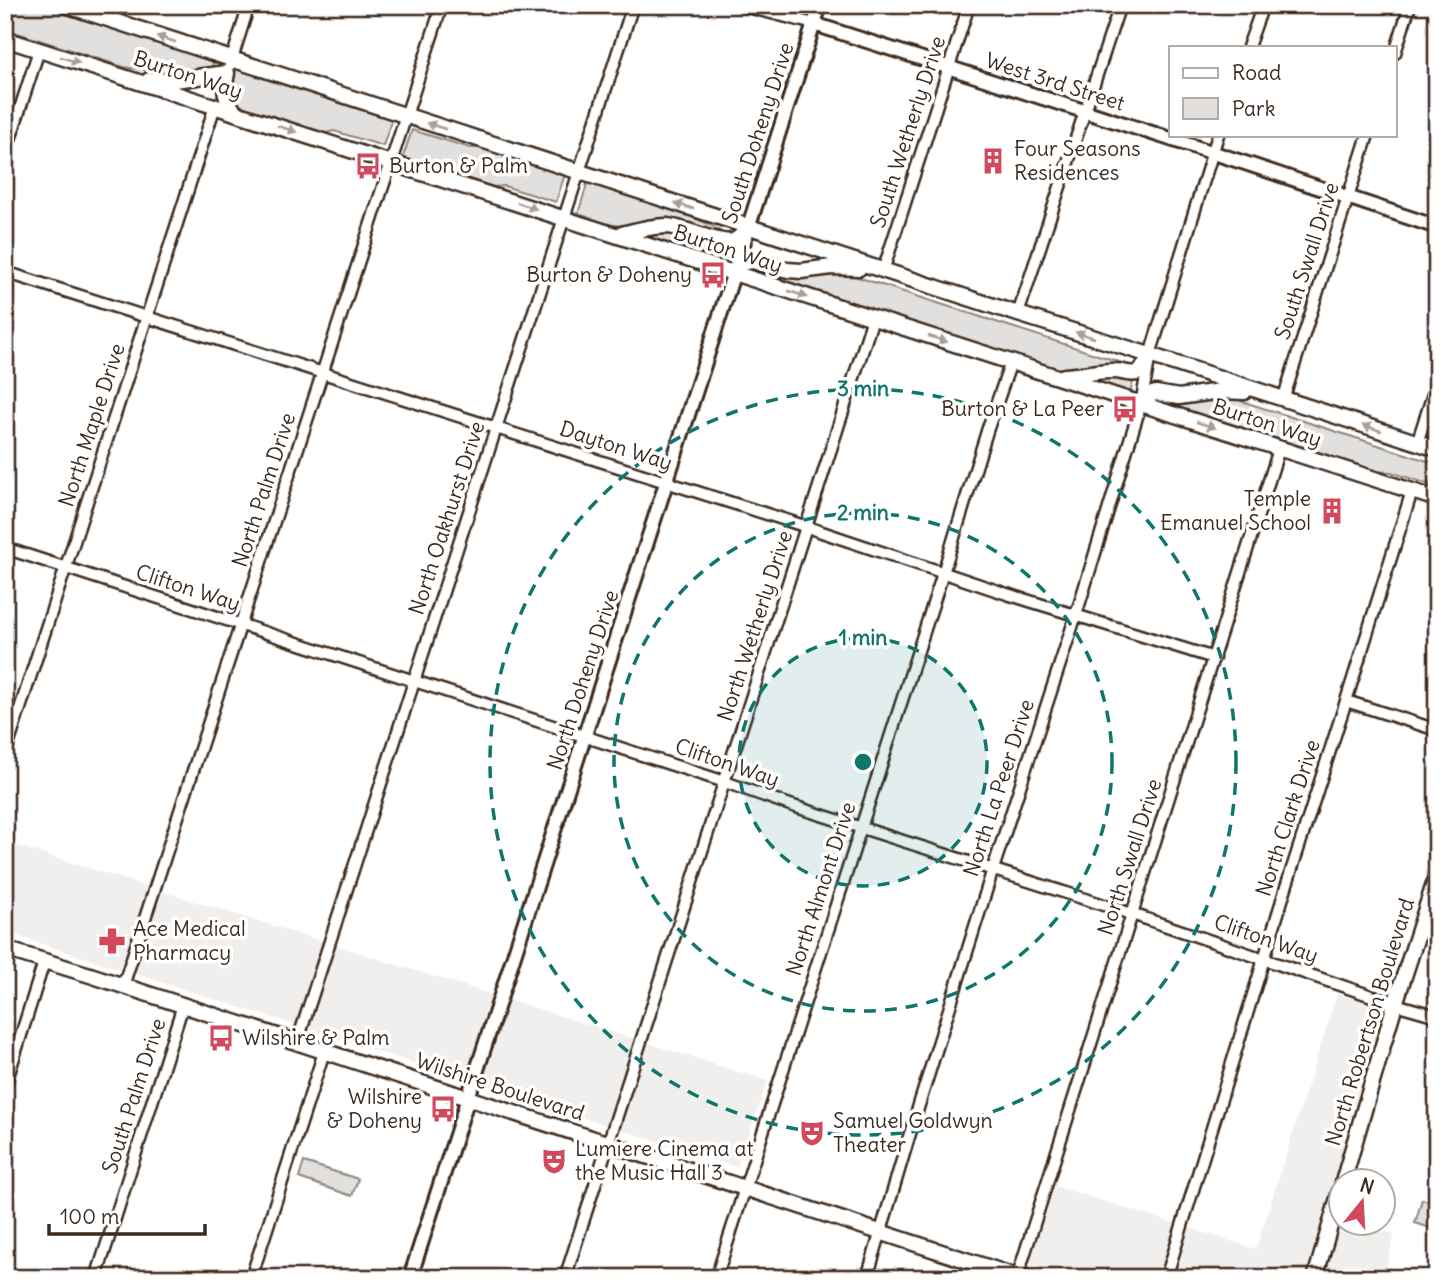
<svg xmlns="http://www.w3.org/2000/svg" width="1442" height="1283" viewBox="0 0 1442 1283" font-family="Delius,sans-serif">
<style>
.built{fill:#f1efee}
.green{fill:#e2e0de;stroke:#8e857e;stroke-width:2}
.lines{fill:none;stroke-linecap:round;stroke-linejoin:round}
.minor-casing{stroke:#3b2a1e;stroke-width:15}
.tertiary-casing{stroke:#3b2a1e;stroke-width:18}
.secondary-casing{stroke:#3b2a1e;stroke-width:19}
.primary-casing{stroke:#3b2a1e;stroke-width:19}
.minor{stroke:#fff;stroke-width:10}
.tertiary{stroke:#fff;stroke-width:12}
.secondary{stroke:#fff;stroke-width:14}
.primary{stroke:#fff;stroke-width:14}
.oneway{fill:#a79f9a}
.ring{fill:none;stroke:#0f766e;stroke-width:3.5;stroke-dasharray:12 9}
.labels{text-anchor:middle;stroke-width:7;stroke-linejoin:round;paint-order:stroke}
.street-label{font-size:21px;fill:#3b2a1e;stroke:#fff}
.poi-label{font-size:21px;fill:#3b2a1e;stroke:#fff;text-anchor:start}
.centre{fill:#0f766e;stroke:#fff;stroke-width:3.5}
.ring-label{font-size:21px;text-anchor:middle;font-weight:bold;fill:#0f766e;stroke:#fff;stroke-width:7;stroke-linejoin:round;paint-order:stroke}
</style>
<rect width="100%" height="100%" fill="#fff"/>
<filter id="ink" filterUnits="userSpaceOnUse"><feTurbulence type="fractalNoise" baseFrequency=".0143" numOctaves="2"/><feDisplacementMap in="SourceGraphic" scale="14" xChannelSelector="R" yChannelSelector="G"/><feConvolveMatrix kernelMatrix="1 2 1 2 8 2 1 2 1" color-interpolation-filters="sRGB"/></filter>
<g filter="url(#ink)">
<g class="built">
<polygon points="5,842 768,1081 737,1167 5,932"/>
<polygon points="1337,994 1384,1007 1325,1215 1340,1220 1340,1224 1355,1224 1394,1234 1384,1278 1025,1278 1055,1186 1256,1249"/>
</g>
<g class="green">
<polygon points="5,5 41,5 214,61 210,71 165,76 149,71 124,67 5,29"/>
<polygon points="236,68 392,118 383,146 334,131 326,133 236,104 230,86"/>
<polygon points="412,130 470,148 484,148 565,174 556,202 504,186 493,187 403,157"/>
<path d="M588,181c33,11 66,21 99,34 13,6 28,10 38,21l-87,-10 -29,-1 -31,-11z"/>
<polygon points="664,230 721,245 717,258 645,236 645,232"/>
<polygon points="757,268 839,271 1135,367 1076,371 1057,370 770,277"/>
<polygon points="1103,374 1134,378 1130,394 1086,380"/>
<polygon points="1229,397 1437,464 1437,487 1391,472 1370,471 1154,401 1155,398"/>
<polygon points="304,1162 358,1179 352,1196 299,1178"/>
<polygon points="1422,1199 1437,1204 1437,1230 1415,1223"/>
</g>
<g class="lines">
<g class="minor-casing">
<g id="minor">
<polyline points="740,5 814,24"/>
<polyline points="1248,47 1263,5"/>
<polyline points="1395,53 1410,5"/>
<polyline points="230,65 249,5"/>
<polyline points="5,155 39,50"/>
<polyline points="883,271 969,5"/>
<polyline points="5,272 795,523 1007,594 1214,658"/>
<polyline points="1018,314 1120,5"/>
<polyline points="1283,400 1368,135"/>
<polyline points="1417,443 1437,382"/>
<polyline points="5,548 725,782 793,806 1132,914 1395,1004 1437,1016"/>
<polyline points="1346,701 1437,730"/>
<polyline points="5,755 215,106"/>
<polyline points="123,986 442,5"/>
<polyline points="297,1043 633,5"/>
<polyline points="5,1086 44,962"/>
<polyline points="96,1278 183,1005"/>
<polyline points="251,1278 324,1052"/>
<polyline points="565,1278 873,318"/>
<polyline points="716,1278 943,573 988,428 1011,362"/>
<polyline points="867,1278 908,1140 993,869 1076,615 1141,404 1150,355 1218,135"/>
<polyline points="1017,1278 1279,449"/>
<polyline points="1166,1278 1287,884 1346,701 1412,491"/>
</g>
</g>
<g class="tertiary-casing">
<g id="tertiary">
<polyline points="814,24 1248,164 1437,227"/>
<polyline points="410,1278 820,5"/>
</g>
</g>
<g class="secondary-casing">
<g id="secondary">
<polyline points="65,5 1018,314 1140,352 1437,449"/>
<polyline points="5,39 1437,499"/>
<path d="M149,80l18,1 60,-8c-4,19 -2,24 8,40"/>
<path d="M618,235c16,-4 32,-9 49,-9 18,1 52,19 66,15 7,-2 11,-9 16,-15"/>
<polyline points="733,273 742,263 752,261 788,270 801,271 832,267 859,268"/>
<path d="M1064,376c17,0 33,-6 50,-5 8,0 16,4 23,2 6,-3 10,-12 13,-18"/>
<polyline points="1141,404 1149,395 1156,393 1179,397 1220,391 1244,392"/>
<polyline points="1343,1182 1395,1004 1437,875"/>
<polyline points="1315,1278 1340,1191"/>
</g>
</g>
<g class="primary-casing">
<polyline id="primary" points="5,949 90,975 1021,1278"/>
</g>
<use href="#minor" class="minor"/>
<use href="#tertiary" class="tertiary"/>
<use href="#secondary" class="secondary"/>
<use href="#primary" class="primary"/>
</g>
<defs><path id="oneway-solid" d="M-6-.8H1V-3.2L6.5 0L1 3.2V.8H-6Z" transform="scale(1.75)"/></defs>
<g class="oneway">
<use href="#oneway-solid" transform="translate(166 39) rotate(-162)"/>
<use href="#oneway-solid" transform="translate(70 60) rotate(18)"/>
<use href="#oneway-solid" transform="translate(436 126) rotate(-162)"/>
<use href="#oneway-solid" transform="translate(287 129) rotate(18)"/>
<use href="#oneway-solid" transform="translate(527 206) rotate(18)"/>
<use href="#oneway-solid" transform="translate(684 206) rotate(-163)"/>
<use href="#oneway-solid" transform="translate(798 294) rotate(18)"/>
<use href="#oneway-solid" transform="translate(1085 335) rotate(-163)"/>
<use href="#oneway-solid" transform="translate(938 339) rotate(18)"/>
<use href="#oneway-solid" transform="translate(1206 425) rotate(18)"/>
<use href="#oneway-solid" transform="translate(1372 428) rotate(-162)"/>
</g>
</g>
<circle cx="863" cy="762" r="124" fill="#0f766e" fill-opacity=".12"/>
<g class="ring">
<circle cx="863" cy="762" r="124"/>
<circle cx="863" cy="762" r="249"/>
<circle cx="863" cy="762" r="373"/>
</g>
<defs>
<g id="building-bare" transform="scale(2.1)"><path d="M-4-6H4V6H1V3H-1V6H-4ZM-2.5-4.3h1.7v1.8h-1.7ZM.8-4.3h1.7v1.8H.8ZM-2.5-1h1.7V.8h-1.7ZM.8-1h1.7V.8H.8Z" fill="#d1495b" stroke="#fff" stroke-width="2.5" paint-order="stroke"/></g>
<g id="bus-bare" transform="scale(2.1)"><path d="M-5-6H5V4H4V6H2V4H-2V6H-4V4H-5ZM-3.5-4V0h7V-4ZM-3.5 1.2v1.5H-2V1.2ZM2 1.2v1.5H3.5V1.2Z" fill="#d1495b" stroke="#fff" stroke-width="2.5" paint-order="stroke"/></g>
<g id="pharmacy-bare" transform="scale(2.1)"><path d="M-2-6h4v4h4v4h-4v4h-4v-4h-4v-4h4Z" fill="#d1495b" stroke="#fff" stroke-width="2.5" paint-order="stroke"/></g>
<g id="theatre-bare" transform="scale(2.1)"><path d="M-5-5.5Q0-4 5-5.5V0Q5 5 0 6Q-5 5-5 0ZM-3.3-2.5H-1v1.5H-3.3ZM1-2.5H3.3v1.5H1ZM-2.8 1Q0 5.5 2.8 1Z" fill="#d1495b" stroke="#fff" stroke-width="2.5" paint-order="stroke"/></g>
</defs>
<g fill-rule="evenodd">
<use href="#building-bare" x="993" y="161"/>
<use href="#bus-bare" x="368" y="166"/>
<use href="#bus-bare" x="713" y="275"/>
<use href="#bus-bare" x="1125" y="409"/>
<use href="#building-bare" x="1332" y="511"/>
<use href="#pharmacy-bare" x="112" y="941"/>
<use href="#bus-bare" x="221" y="1038"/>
<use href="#bus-bare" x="443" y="1109"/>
<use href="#theatre-bare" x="812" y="1133"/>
<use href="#theatre-bare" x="554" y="1161"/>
</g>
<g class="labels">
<g class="street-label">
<text transform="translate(188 75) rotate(18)" y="7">Burton Way</text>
<text transform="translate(1055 82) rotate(18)" y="7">West 3rd Street</text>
<text transform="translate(908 132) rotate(-72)" y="7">South Wetherly Drive</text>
<text transform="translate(758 133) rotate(-72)" y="7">South Doheny Drive</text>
<text transform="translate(728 249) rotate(18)" y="7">Burton Way</text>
<text transform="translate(1307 261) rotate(-72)" y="7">South Swall Drive</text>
<text transform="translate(1267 423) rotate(18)" y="7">Burton Way</text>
<text transform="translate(92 425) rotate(-72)" y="7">North Maple Drive</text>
<text transform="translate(616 446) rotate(18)" y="7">Dayton Way</text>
<text transform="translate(264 490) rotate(-72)" y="7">North Palm Drive</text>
<text transform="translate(447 518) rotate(-72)" y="7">North Oakhurst Drive</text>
<text transform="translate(188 588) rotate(18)" y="7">Clifton Way</text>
<text transform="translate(755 626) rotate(-72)" y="7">North Wetherly Drive</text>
<text transform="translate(583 680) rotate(-72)" y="7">North Doheny Drive</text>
<text transform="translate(727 763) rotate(19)" y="7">Clifton Way</text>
<text transform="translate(999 788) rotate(-72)" y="7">North La Peer Drive</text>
<text transform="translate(1288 818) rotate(-72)" y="7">North Clark Drive</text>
<text transform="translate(1130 857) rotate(-72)" y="7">North Swall Drive</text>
<text transform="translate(821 889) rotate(-72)" y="7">North Almont Drive</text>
<text transform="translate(1266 939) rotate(19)" y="7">Clifton Way</text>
<text transform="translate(1370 1022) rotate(-73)" y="7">North Robertson Boulevard</text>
<text transform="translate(500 1087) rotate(18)" y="7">Wilshire Boulevard</text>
<text transform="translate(134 1096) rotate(-72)" y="7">South Palm Drive</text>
</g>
<g class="poi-label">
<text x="1014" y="156">Four Seasons<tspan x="1014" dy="24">Residences</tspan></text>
<text x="389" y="173">Burton &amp; Palm</text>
<text x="692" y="282" text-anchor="end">Burton &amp; Doheny</text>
<text x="1104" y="416" text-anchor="end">Burton &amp; La Peer</text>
<text x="1311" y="506" text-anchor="end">Temple<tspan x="1311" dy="24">Emanuel School</tspan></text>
<text x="133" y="936">Ace Medical<tspan x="133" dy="24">Pharmacy</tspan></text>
<text x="242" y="1045">Wilshire &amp; Palm</text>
<text x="422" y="1104" text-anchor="end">Wilshire<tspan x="422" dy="24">&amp; Doheny</tspan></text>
<text x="833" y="1128">Samuel Goldwyn<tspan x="833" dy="24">Theater</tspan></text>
<text x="575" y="1156">Lumiere Cinema at<tspan x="575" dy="24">the Music Hall 3</tspan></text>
</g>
</g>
<circle cx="863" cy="762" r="10" class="centre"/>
<g class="ring-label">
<text x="863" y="396">3 min</text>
<text x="863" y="520">2 min</text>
<text x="863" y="645">1 min</text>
</g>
<rect width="1442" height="1283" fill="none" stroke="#fff" stroke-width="28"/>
<rect x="14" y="14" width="1414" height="1255" fill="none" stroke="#3b2a1e" stroke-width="2.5" filter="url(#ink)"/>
<rect x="1169" y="46" width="228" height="91" fill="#ffffff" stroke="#b1aaa5" stroke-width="2"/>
<rect x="1183" y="68" width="35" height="10" fill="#ffffff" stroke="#b1aaa5" stroke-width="2"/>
<text x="1232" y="80" font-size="21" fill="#3b2a1e">Road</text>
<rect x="1183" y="98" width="35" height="21" fill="#e2e0de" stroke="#b1aaa5" stroke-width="2"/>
<text x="1232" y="116" font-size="21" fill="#3b2a1e">Park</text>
<g transform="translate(1362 1202) rotate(18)"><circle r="33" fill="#ffffff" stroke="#b1aaa5" stroke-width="2"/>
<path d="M0-5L12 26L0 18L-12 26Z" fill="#d1495b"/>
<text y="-10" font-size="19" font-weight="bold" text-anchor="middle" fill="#3b2a1e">N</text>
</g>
<path d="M49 1224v10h156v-10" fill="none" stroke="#3b2a1e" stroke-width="3.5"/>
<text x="60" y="1224" font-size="21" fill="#3b2a1e" stroke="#ffffff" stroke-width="5" paint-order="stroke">100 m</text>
</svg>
